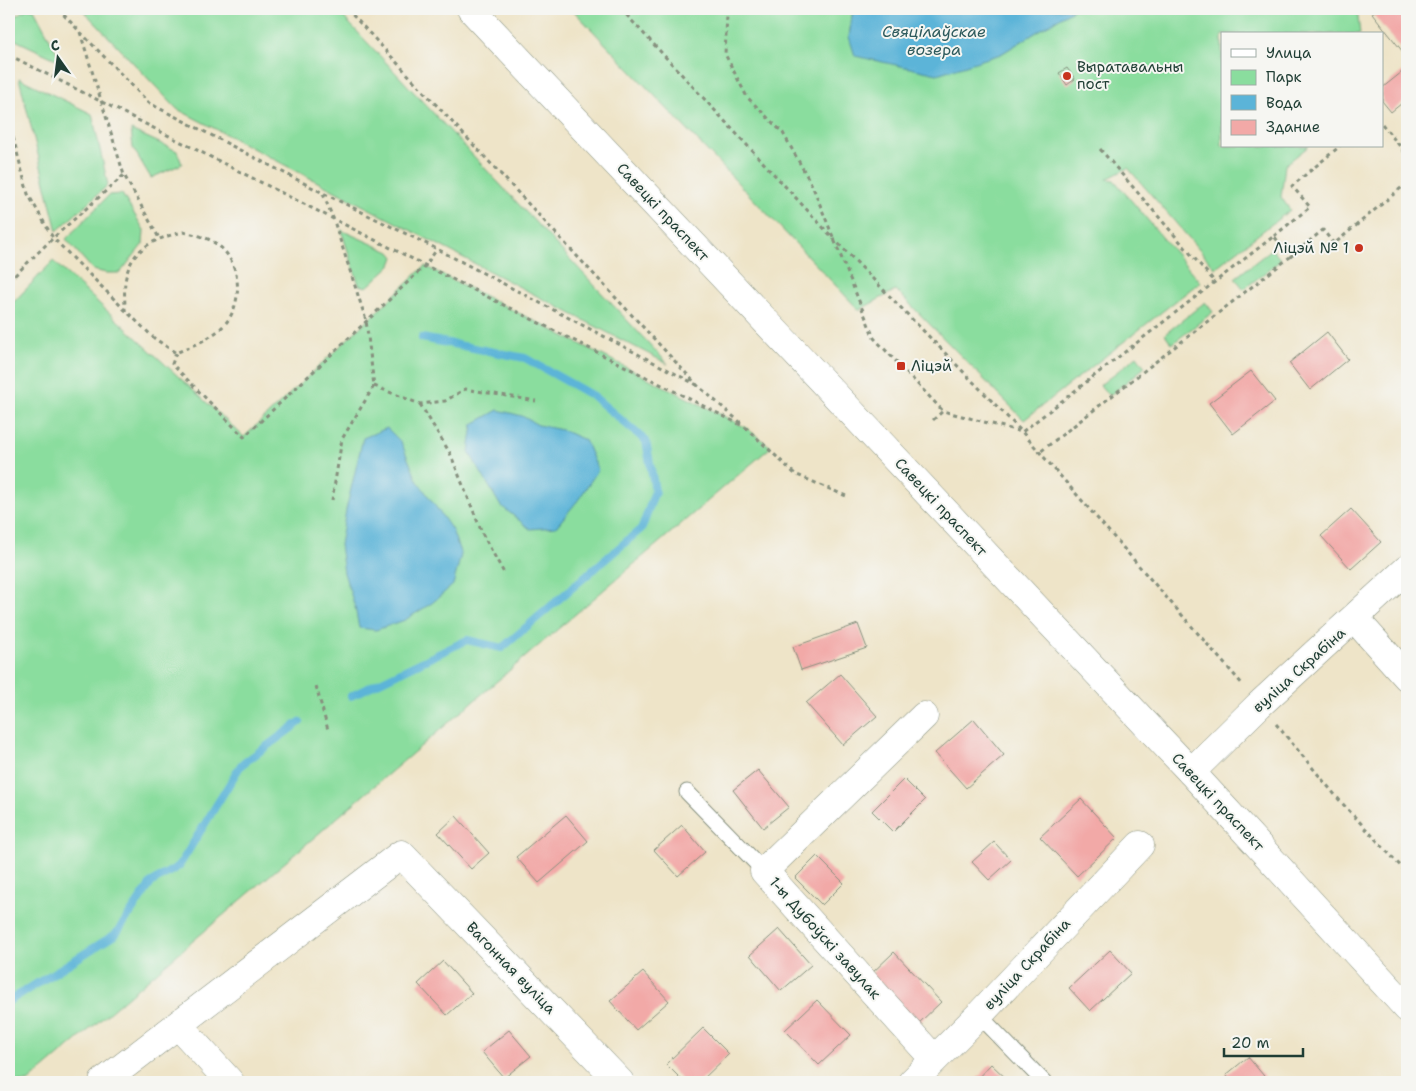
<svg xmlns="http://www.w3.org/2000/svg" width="1416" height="1091" viewBox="0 0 1416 1091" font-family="'Shantell Sans',sans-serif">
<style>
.green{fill:#8add9e;stroke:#548d69}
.water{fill:#5bb4d8;stroke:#3d7886}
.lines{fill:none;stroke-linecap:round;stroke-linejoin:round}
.stream{stroke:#5bb4d8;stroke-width:8}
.building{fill:#f2a9a7}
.lane-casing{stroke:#86907e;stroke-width:17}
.street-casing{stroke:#86907e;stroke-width:29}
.secondary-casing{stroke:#86907e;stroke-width:29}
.path{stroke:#86907e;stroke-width:3;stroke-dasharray:4 4;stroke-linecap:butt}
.lane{stroke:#fff;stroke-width:15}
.street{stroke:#fff;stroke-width:28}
.secondary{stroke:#fff;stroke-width:28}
.poi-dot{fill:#c8321e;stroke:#f6f6f2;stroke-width:2}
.labels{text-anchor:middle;stroke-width:4;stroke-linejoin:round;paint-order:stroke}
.poi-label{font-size:15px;fill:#1f3d34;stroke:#f6f6f2;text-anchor:start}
.street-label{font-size:15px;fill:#1f3d34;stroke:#f6f6f2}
.water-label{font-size:16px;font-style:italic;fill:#2e5b5d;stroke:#f6f6f2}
</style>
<rect width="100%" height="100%" fill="#f6f6f2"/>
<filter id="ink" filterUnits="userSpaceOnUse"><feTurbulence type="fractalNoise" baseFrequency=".02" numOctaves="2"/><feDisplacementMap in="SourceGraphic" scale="10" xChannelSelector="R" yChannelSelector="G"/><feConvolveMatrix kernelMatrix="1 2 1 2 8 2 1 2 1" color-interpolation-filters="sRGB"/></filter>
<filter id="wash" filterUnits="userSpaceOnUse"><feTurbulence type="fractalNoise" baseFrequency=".0096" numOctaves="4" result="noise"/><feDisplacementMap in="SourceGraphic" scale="20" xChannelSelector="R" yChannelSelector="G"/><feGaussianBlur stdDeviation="1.12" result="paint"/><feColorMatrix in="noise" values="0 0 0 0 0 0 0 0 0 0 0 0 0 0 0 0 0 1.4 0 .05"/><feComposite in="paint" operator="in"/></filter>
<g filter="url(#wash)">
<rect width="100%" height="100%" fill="#eee4c8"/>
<g class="green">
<polygon points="27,9 34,9 62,62 9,37 9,20"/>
<polygon points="82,9 336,9 668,364 177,109"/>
<polygon points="572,9 853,9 849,37 1001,54 1074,9 1357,9 1360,34 1222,34 1222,146 1309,146 1285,165 1281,197 1290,210 1215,268 1128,168 1107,179 1114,180 1200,282 1024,420 896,290 859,310"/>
<polygon points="19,78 92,114 108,185 57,231"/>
<polygon points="131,130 177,151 182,164 151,178 133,148"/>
<polygon points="122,194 144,230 143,244 120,273 106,273 93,270 66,239 109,195"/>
<polygon points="341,230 390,252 394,257 391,265 367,287 359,285"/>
<polygon points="1272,249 1281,260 1244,289 1235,278"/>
<polygon points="53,261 244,437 425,266 745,427 771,447 28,1082 9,1082 9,307"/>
<polygon points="1205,302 1213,312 1172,344 1165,334"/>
<polygon points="1137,356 1145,367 1109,396 1100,385"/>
</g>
<g class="water">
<polygon points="853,9 1074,9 1001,54 937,74 855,56 849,37"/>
<polygon points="498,410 522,416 538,425 562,430 585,440 598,470 579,499 556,527 530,529 500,505 469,452 473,424"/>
<polygon points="387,428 401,442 417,480 452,530 461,555 453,585 432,603 405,620 376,630 359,628 355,607 344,573 340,545 346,510 363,438"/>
</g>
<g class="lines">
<g class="stream">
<polyline points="351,696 467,640 502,648 642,528 655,491 646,441 593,396 525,358 422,338"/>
<polyline points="9,1001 116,934 152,882 179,866 241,765 300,722"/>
</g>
</g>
<g id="blocks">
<g class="building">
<polygon points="1378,9 1396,9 1397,10 1399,9 1407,9 1407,57 1372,13"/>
<polygon points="1067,68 1075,79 1067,85 1059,73"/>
<polygon points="1407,68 1407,99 1391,112 1382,101 1382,88"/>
<polygon points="1327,332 1348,359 1310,390 1289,363"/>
<polygon points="1251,371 1275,401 1233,434 1209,403"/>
<polygon points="1351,509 1381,542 1351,569 1321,536"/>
<polygon points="858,624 867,648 801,670 793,647"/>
<polygon points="840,674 877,716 843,745 806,703"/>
<polygon points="974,719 1004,755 966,788 935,753"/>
<polygon points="758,770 789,807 763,828 733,790"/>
<polygon points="904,779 925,800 893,832 872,811"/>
<polygon points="1081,799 1117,838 1077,876 1040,837"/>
<polygon points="566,815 588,841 539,883 516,857"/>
<polygon points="456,816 489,853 471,869 438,833"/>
<polygon points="682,825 705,852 678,876 654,850"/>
<polygon points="994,842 1011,860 989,880 972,862"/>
<polygon points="817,856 844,883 822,905 795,878"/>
<polygon points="779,929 811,965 781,991 750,955"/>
<polygon points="1110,950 1131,973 1090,1011 1069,988"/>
<polygon points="894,952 941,1002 917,1025 870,975"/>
<polygon points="443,961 472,993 447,1015 418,984"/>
<polygon points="643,972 669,1001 636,1030 610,1001"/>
<polygon points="817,1000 851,1035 819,1065 785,1030"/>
<polygon points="703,1028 729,1054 700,1082 684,1082 666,1064"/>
<polygon points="509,1030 531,1056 504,1078 482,1052"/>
<polygon points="1248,1057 1269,1082 1232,1082 1226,1075"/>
<polygon points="991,1064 1010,1082 974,1082"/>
</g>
</g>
</g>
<g filter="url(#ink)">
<use href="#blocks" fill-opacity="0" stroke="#86907e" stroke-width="1"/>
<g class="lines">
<g class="lane-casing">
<g id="lane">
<polyline points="687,792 764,871"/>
<polyline points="979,1015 1044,1082"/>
</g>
</g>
<g class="street-casing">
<g id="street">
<polyline points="1355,619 1407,677"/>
<polyline points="924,716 764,871 934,1059"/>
<polyline points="1191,772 1259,705 1407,569"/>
<polyline points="178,1025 230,1082"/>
<polyline points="103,1082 401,854 620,1082"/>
<polyline points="912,1082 979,1015 1140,845"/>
</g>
</g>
<g class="secondary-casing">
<polyline id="secondary" points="471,9 1191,772 1407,1008"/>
</g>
<g class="path">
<polyline points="58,9 149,103 323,193 437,249 697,385"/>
<polyline points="347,9 697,385 741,423"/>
<polyline points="621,9 833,238 1022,432 1243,685"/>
<polyline points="725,9 727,15 725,54 747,97 783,133 812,185 874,338 943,411"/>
<polyline points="80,32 124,175 159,238"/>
<polyline points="9,55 745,427"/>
<polyline points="9,122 28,194 53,238 125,310"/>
<polyline points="1382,124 1407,155"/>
<polyline points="1100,149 1215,282"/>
<polyline points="323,194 333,218 366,320 374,386 342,439 332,500"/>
<path d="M183,232c14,3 25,5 36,14 24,19 25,63 1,83 -12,11 -29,17 -44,24l-22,-15 -29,-28c0,-9 -1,-19 0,-28 5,-34 29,-43 58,-50z"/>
<polyline points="1274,236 1310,207 1292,186 1340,146"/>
<polyline points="1290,257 1323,230 1334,244 1407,183"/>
<polyline points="9,281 53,238 124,175"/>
<polyline points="176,353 172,364 244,437 425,266 437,249"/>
<polyline points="374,386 420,404 445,401 465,389 536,401"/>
<polyline points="420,404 450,453 483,535 504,573"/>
<polyline points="933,420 943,411 1022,432 1274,236 1290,257 1040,452"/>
<polyline points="745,427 795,474 846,496"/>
<polyline points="316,686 328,730"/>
<polyline points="1276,724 1341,802 1407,873"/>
</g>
<use href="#lane" class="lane"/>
<use href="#street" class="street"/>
<use href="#secondary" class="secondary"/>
</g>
</g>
<g class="poi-dot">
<circle cx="1067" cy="76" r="5"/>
<circle cx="1359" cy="248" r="5"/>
<rect x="896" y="361" width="10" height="10" rx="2.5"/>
</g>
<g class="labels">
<g class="poi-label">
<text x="1077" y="72">Выратавальны<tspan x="1077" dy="17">пост</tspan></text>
<text x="1349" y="253" text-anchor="end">Ліцэй № 1</text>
<text x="911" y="371">Ліцэй</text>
</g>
<g class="street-label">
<text transform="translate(663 212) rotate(47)" y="5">Савецкі праспект</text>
<text transform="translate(941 507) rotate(47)" y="5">Савецкі праспект</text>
<text transform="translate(1299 670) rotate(-42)" y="5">вуліца Скрабіна</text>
<text transform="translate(1218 802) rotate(47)" y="5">Савецкі праспект</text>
<text transform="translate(825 938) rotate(48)" y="5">1-ы Дубоўскі завулак</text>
<text transform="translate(1027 964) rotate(-47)" y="5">вуліца Скрабіна</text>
<text transform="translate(511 968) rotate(46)" y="5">Вагонная вуліца</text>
</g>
<g class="water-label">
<text x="934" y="37">Свяцілаўскае<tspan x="934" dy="18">возера</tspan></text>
</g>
</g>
<rect width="1416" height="1091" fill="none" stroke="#f6f6f2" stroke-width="30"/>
<rect x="1221" y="32" width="162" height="115" fill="#f6f6f2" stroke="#a0aca6"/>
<rect x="1231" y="49" width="25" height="8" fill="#ffffff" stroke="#a0aca6"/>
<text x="1266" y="58" font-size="15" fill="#1f3d34">Улица</text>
<rect x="1231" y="70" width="25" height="15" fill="#8add9e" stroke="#a0aca6"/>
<text x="1266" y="82" font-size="15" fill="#1f3d34">Парк</text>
<rect x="1231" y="95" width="25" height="15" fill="#5bb4d8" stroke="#a0aca6"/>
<text x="1266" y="108" font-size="15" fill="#1f3d34">Вода</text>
<rect x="1231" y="120" width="25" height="15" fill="#f2a9a7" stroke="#a0aca6"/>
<text x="1266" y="132" font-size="15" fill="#1f3d34">Здание</text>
<g transform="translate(58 58) rotate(346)" stroke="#f6f6f2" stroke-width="4" paint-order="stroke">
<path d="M0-4L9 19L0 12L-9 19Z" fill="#1f3d34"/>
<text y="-8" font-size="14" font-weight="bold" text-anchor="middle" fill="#1f3d34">С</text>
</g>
<path d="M1224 1048v8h79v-8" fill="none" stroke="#1f3d34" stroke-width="2.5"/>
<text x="1231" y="1048" font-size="15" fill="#1f3d34" stroke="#f6f6f2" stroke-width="4" paint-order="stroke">20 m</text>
</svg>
